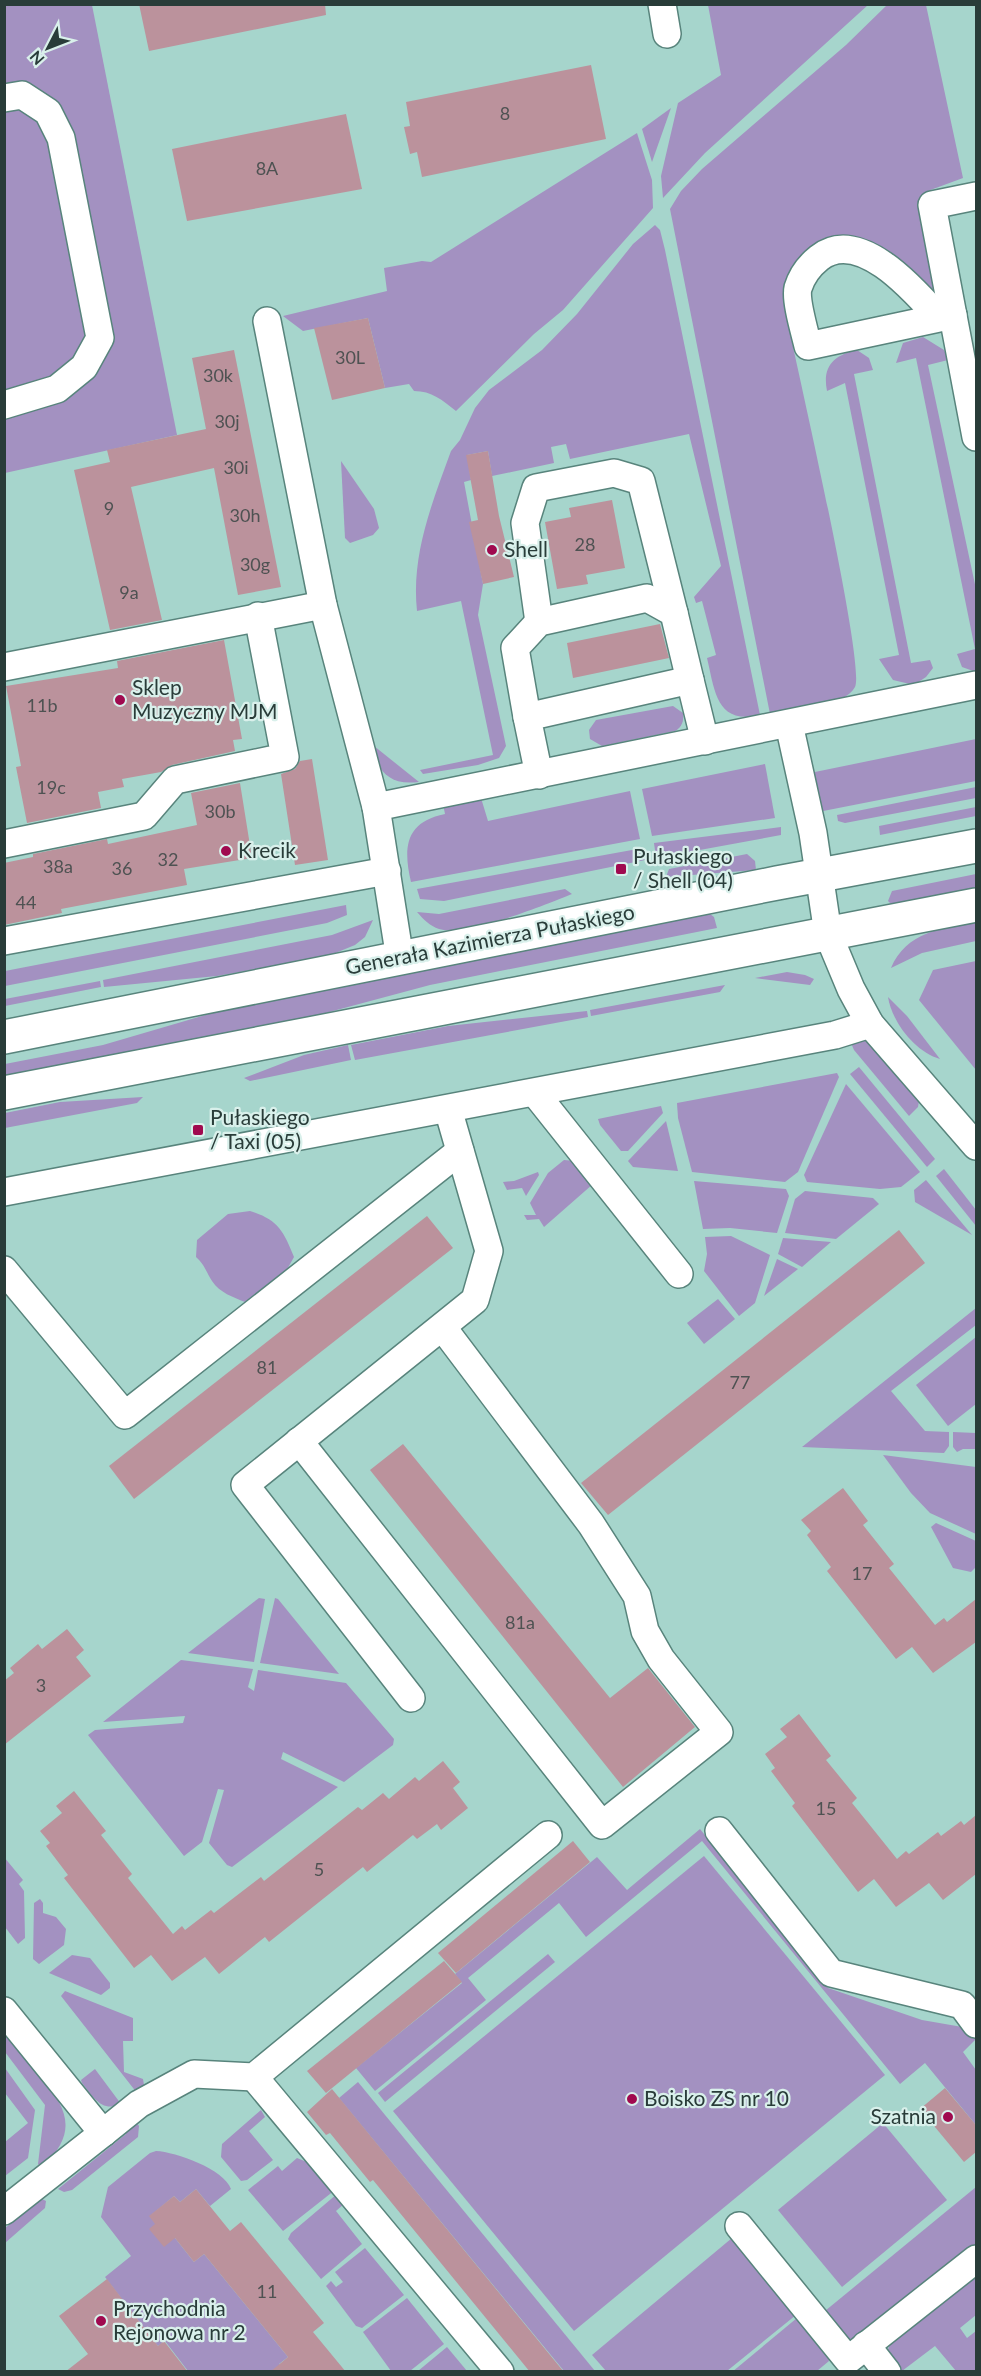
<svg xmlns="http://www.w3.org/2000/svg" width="981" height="2376" viewBox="0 0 981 2376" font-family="Lato,sans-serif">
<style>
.green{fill:#a391c1}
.building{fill:#bb929c}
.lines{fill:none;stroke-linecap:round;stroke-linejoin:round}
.minor-casing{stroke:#58847c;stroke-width:30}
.major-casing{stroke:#58847c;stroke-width:36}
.minor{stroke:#fff;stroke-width:27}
.major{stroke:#fff;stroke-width:33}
.poi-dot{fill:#a00a4f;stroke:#d9f0eb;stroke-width:2}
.labels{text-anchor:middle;stroke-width:4.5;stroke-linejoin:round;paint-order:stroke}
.number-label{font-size:18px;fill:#4e5252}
.poi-label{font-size:21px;fill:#293c39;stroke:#d9f0eb;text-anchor:start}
.street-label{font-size:21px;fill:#293c39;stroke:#d9f0eb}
</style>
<rect width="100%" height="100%" fill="#a6d5cc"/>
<g class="green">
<polygon points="5,5 92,5 177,435 5,473"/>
<polygon points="708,5 868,5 705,153 663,198 661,176 678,103 721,75"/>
<path d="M887,5h39l37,173 -38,14 -4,10 18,86 -5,4 -31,-27 -98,-13c-15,20 -22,33 -20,58 10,48 81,355 70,377 -10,20 -65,24 -85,27l-100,-505 11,-18 21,-22 144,-124z"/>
<polygon points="671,108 652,162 642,129"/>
<path d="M637,133l15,47 1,28 -90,102 -29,24 -78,77c-14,-11 -24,-20 -42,-20l-5,-7 -24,4 -17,-70 -65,13 -20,-15 104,-25 -3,-23 38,-7 9,1z"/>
<path d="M655,225l5,5 5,20 95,465c-44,10 -45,-24 -53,-57l9,-3 -14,-54 -6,2 -2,-6 27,-31 -32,-132 -119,25 -4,-15 -15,3 3,16 -62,13 -4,-25 -21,4 4,25 -7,2 19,102 -5,31 28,131 -7,12 -21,7 -55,9 -3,-4 73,-15 -32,-154 -44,10c-6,-56 15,-108 34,-160l9,-11 15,-32 14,-18 53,-40 35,-36 56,-70z"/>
<polygon points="923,337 944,350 948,360 928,365 976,589 976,672 962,667 957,654 975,649 916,358 896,363 903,343"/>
<path d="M857,350l12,8 4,12 -19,4 57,289 19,-3 3,8 -7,9 -12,8 -21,-5 -14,-21 20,-4 -54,-272 -18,8c-5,-25 7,-36 30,-41z"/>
<polygon points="341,461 374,509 379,528 373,535 350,543 345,538"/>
<path d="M673,706l10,7c1,8 -1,14 -8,18l-73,15 -12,-7 -1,-9 7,-10z"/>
<polygon points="976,739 976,781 818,812 810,773"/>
<path d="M369,742l50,40c-33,4 -41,-13 -50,-40z"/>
<polygon points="765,764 775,818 652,836 642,789"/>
<polygon points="976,787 976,798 845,823 838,821 837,815"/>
<path d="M630,791l10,48 -229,43c-8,-34 -6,-60 34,-68l-2,-10 38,-6 7,23z"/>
<polygon points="976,807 976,816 880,835 879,826"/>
<polygon points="781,827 781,835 656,858 654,843"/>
<polygon points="643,848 645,860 444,901 420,899 417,889"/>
<polygon points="747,854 755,861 756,870 666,877 669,869"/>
<polygon points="976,874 976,889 892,905 888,901 892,891"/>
<path d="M565,889l7,5c-27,11 -106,43 -133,35 -9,-3 -16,-10 -22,-17l22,2z"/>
<polygon points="346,905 347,915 327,923 5,986 5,971"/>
<polygon points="710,914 714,917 717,928 430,985 277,1026 5,1080 5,1064 103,1045 226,1009"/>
<polygon points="373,920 365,937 355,945 328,956 217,976 104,987 103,980 332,935"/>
<path d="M976,922v19l-54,12 -31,15c15,-36 51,-40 85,-46z"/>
<polygon points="976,961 976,1070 919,1000 933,970"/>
<polygon points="787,972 805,975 814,979 810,985 755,978"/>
<polygon points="100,981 101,987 5,1006 5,999"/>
<polygon points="725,985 720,992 591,1016 590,1010"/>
<path d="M888,997l19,19 33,43c-25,-7 -48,-37 -52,-62z"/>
<polygon points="587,1011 588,1017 355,1060 351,1045 448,1026"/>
<polygon points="862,1040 871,1043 919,1101 918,1107 909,1116 854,1050 851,1043"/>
<polygon points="348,1045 351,1060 250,1081 244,1078 304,1055"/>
<polygon points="859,1067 935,1159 927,1167 850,1074"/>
<polygon points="837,1073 839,1077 798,1172 785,1182 692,1172 678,1118 677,1103"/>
<polygon points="846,1084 920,1172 901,1187 880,1189 807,1182 804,1175"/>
<polygon points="143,1097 137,1103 5,1128 5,1113 60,1102"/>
<polygon points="661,1106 663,1113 628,1151 621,1151 600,1125 598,1119"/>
<polygon points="666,1121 678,1171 633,1167 628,1161"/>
<polygon points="564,1160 575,1161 593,1184 544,1227 539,1219 527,1220 524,1215 536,1215 530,1203 548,1173"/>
<polygon points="944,1169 976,1210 976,1226 936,1176"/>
<polygon points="538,1172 539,1175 526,1196 522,1188 507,1190 503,1182 514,1181"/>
<polygon points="926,1180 972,1235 915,1202 914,1190"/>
<polygon points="694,1181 786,1189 789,1196 777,1233 730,1228 703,1229"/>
<polygon points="805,1191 873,1198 879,1204 836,1239 785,1233 795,1199"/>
<path d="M250,1211c28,9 33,19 44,46l-9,16 -40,29c-12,-5 -25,-9 -33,-21 -6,-9 -7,-16 -16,-24l1,-17 31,-26z"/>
<polygon points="731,1236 770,1255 755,1303 739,1316 704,1271 707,1254 705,1237"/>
<polygon points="783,1238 831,1242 802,1267 778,1254"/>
<polygon points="777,1259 798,1269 764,1296"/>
<polygon points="718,1299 735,1319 704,1344 687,1323"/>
<polygon points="976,1308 976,1325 891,1391 925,1431 949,1432 949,1446 944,1453 802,1447"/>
<polygon points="976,1337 976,1404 948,1426 916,1385"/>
<polygon points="953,1432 976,1433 976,1449 963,1449 957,1452 953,1447"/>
<polygon points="883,1455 976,1467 976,1534 930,1513 911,1493"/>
<polygon points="936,1523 976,1541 976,1567 971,1572 953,1568 931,1527"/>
<polygon points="259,1598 265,1599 254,1662 188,1653"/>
<polygon points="275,1598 278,1599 339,1674 260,1663"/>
<polygon points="181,1660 253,1669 248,1687 254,1691 258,1670 346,1683 394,1739 393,1745 344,1782 283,1752 281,1759 338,1787 232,1867 227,1865 209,1843 224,1790 218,1789 202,1842 184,1856 88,1735 95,1730 183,1723 185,1716 103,1722"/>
<polygon points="700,1829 828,1988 922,2020 968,2028 976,2039 963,2052 976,2070 976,2125 925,2063 900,2084 702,1841 586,1937 559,1903 468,1978 486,2000 375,2091 356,2068 462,1983 455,1974 597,1857 627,1890"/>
<polygon points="704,1856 885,2075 574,2331 393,2111"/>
<polygon points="4,1857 23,1880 19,1884 24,1891 25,1938 18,1944 5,1927"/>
<polygon points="40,1899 43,1903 43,1913 56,1917 66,1929 64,1945 39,1964 33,1959 34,1903"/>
<polygon points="548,1954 555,1962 385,2102 378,2093"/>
<polygon points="72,1955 90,1958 110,1983 110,1988 101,1995 49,1973"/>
<polygon points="65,1991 133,2018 133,2041 123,2041 124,2072 143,2079 144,2085 137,2093 61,1996"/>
<path d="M4,2031c12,15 24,30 36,44 29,36 38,57 2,93l-4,-4 7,-59 -40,-53z"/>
<polygon points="5,2068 35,2110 28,2158 5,2176 5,2142 28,2123 5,2093"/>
<path d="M95,2069l26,35c-19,9 -28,-7 -39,-21l-1,-3z"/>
<polygon points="358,2082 595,2371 564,2371 339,2098"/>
<polygon points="261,2110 265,2117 249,2131 273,2160 247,2180 241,2181 221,2157 222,2144"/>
<polygon points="135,2120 139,2126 138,2137 72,2190 64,2192 58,2189 126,2134 125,2128"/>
<polygon points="883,2123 947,2200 842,2287 778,2210"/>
<path d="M156,2151c20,1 68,18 75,38l-21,17 -14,-17 -16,13 -6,-6 -24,20 25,22 19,24 10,-8 84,103 -9,7 6,7h-97l-23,-30 -7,5 -53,-69 26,-21 -30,-39 7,-30 42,-34z"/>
<polygon points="297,2158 314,2165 335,2190 283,2231 248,2190 278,2166 282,2171"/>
<polygon points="976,2187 976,2246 853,2343 825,2311"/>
<polygon points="337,2194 345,2203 336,2211 362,2244 321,2279 288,2239 291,2233"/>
<polygon points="42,2199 46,2201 45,2208 5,2243 5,2228"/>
<polygon points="732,2238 796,2315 727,2371 606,2371 592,2355"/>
<polygon points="365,2248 404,2295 362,2328 356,2326 326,2286 331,2281 336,2287 343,2282 335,2272"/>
<polygon points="976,2273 976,2315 960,2328 967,2338 976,2331 976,2371 956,2371 935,2346 902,2371 897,2371 886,2355 890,2344"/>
<polygon points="407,2298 444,2344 410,2371 391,2371 363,2332"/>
<polygon points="797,2318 824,2346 829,2361 817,2371 732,2372"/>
<polygon points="447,2347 467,2371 418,2371"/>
</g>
<g class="building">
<polygon points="139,4 325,4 326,15 149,51"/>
<polygon points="591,65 606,139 422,177 417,152 410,154 404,127 410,126 406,102"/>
<polygon points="346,114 362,189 187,221 172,149"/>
<polygon points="368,318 385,388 332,400 314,328"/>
<polygon points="234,350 281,587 238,595 214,468 131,487 162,620 110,630 74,470 110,462 107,450 206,429 192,358"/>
<polygon points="488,451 499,516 514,577 483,584 469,522 478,520 466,455"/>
<polygon points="612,500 625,568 586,575 588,584 557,589 545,522 571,517 569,508"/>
<polygon points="660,624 669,658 573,678 567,643"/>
<polygon points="224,640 242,739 233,740 235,751 172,765 161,772 122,779 124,787 98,792 101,808 27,823 16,767 21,766 6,686 118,668 117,661"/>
<polygon points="312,759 328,860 295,865 281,774 295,769 300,761"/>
<polygon points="240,783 252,858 184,869 187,885 61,909 62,913 4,925 4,863 33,857 33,854 107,839 108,844 197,825 191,793"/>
<polygon points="427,1216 453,1248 134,1499 109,1466"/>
<polygon points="899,1230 925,1263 608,1515 581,1483"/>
<polygon points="403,1444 610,1698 648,1668 695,1727 623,1787 370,1470"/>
<polygon points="843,1488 868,1521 863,1525 894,1564 889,1568 935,1625 944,1618 947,1622 976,1599 976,1642 933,1673 912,1647 896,1659 827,1571 831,1567 807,1535 811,1531 801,1520"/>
<polygon points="67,1629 84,1650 76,1657 91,1676 4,1745 4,1681 14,1673 10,1668 38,1644 42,1649"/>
<polygon points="799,1714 831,1756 826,1760 857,1798 852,1803 897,1859 906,1851 909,1854 938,1832 941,1836 961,1821 964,1825 976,1815 976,1874 943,1900 929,1883 896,1907 874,1879 858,1892 792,1806 795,1803 771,1771 775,1768 765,1754 787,1737 780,1729"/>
<polygon points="443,1761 460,1782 453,1788 468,1808 441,1830 437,1824 417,1839 413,1835 367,1872 363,1867 269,1942 265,1937 219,1974 205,1957 172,1981 151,1955 134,1968 64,1878 68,1875 46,1846 50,1843 40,1831 62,1813 56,1806 74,1791 106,1831 101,1835 132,1874 128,1878 173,1934 182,1926 185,1930 211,1910 214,1913 261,1877 264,1881 358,1807 362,1810 383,1793 389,1799 415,1777 419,1781"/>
<polygon points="573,1841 590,1862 456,1973 438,1953"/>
<polygon points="444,1961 462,1982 326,2093 307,2071"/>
<polygon points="945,2088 976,2125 976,2152 964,2162 920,2109"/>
<polygon points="332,2089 405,2178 564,2372 530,2372 373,2180 370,2182 330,2133 326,2135 307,2112"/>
<polygon points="196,2189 230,2231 241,2222 324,2323 313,2332 346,2372 270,2372 288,2357 204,2254 194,2262 175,2238 164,2247 149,2229 155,2224 149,2216 174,2196 180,2202"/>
<polygon points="107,2279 158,2346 164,2341 188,2372 65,2372 88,2354 59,2316"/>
</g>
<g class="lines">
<g class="minor-casing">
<g id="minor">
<polyline points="662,4 667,34"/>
<polyline points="4,98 22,95 48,112 61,138 100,338 84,367 57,389 4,405"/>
<polyline points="976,196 932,205 976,437"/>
<path d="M939,318l-131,28c-3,-13 -13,-46 -10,-58 4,-13 11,-22 21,-30 40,-32 96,33 120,60l14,-3"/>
<polyline points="267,321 323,605 376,807"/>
<polyline points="539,622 525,523 536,488 614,473 641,481 674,613"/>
<polyline points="4,667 323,605"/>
<polyline points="527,717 515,648 539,622 647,598 674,613 690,680"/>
<polyline points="789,724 813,833 828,934 851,989 870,1024 976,1146"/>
<polyline points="539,775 527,717 690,680 705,741"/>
<polyline points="4,844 144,816 175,780 285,757 258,616"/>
<polyline points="4,941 387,871"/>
<polyline points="400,959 376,807 976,685"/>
<polyline points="535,1093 679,1274"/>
<polyline points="4,1192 835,1035 870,1024"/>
<polyline points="4,1270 125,1415 460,1151"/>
<polyline points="299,1441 602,1825 719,1732 661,1659 645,1631 637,1596 591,1524 443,1328"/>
<polyline points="411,1698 245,1485 475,1300 489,1251 448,1109"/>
<polyline points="719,1831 831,1973 962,2005 976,2024"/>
<polyline points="4,2011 103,2133 4,2211"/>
<polyline points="254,2077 500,2372"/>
<polyline points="103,2133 139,2104 194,2074 254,2077 548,1835"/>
<polyline points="739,2226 848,2360 976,2259"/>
<polyline points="866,2345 887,2372"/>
</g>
</g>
<g class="major-casing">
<g id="major">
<polyline points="4,1037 777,883 976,846"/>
<polyline points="4,1093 976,905"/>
</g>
</g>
<use href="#minor" class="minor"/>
<use href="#major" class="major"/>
</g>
<g class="poi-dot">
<circle cx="492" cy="550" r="6"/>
<circle cx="120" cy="700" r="6"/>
<circle cx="226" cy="851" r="6"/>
<rect x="615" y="863" width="12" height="12" rx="3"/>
<rect x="192" y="1124" width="12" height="12" rx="3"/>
<circle cx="632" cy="2099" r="6"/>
<circle cx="948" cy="2117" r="6"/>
<circle cx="101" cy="2321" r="6"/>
</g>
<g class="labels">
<g class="number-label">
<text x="505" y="120">8</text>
<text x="267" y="175">8A</text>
<text x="350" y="364">30L</text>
<text x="218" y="382">30k</text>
<text x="227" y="428">30j</text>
<text x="236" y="474">30i</text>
<text x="109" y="515">9</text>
<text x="245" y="522">30h</text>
<text x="585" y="551">28</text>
<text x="255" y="571">30g</text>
<text x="129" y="599">9a</text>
<text x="42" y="712">11b</text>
<text x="51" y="794">19c</text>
<text x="220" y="818">30b</text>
<text x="168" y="866">32</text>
<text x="58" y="873">38a</text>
<text x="122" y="875">36</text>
<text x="26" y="909">44</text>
<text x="267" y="1374">81</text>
<text x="740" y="1389">77</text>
<text x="862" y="1580">17</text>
<text x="520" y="1629">81a</text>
<text x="41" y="1692">3</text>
<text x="826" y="1815">15</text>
<text x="319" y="1876">5</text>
<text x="267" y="2298">11</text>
</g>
<g class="poi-label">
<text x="504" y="557">Shell</text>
<text x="132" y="695">Sklep<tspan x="132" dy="24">Muzyczny MJM</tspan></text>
<text x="238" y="858">Krecik</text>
<text x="633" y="864">Pułaskiego<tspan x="633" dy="24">/ Shell (04)</tspan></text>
<text x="210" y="1125">Pułaskiego<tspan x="210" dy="24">/ Taxi (05)</tspan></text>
<text x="644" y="2106">Boisko ZS nr 10</text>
<text x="936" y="2124" text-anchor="end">Szatnia</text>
<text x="113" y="2316">Przychodnia<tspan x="113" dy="24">Rejonowa nr 2</tspan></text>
</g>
<g class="street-label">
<text transform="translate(490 940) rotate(-11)" y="7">Generała Kazimierza Pułaskiego</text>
</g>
</g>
<rect width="981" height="2376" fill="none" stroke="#293c39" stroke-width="12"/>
<g transform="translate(48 48) rotate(228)" stroke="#d9f0eb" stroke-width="4.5" paint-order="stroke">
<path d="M0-4.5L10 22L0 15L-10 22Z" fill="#293c39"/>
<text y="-9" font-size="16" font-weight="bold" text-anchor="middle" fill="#293c39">N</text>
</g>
</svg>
